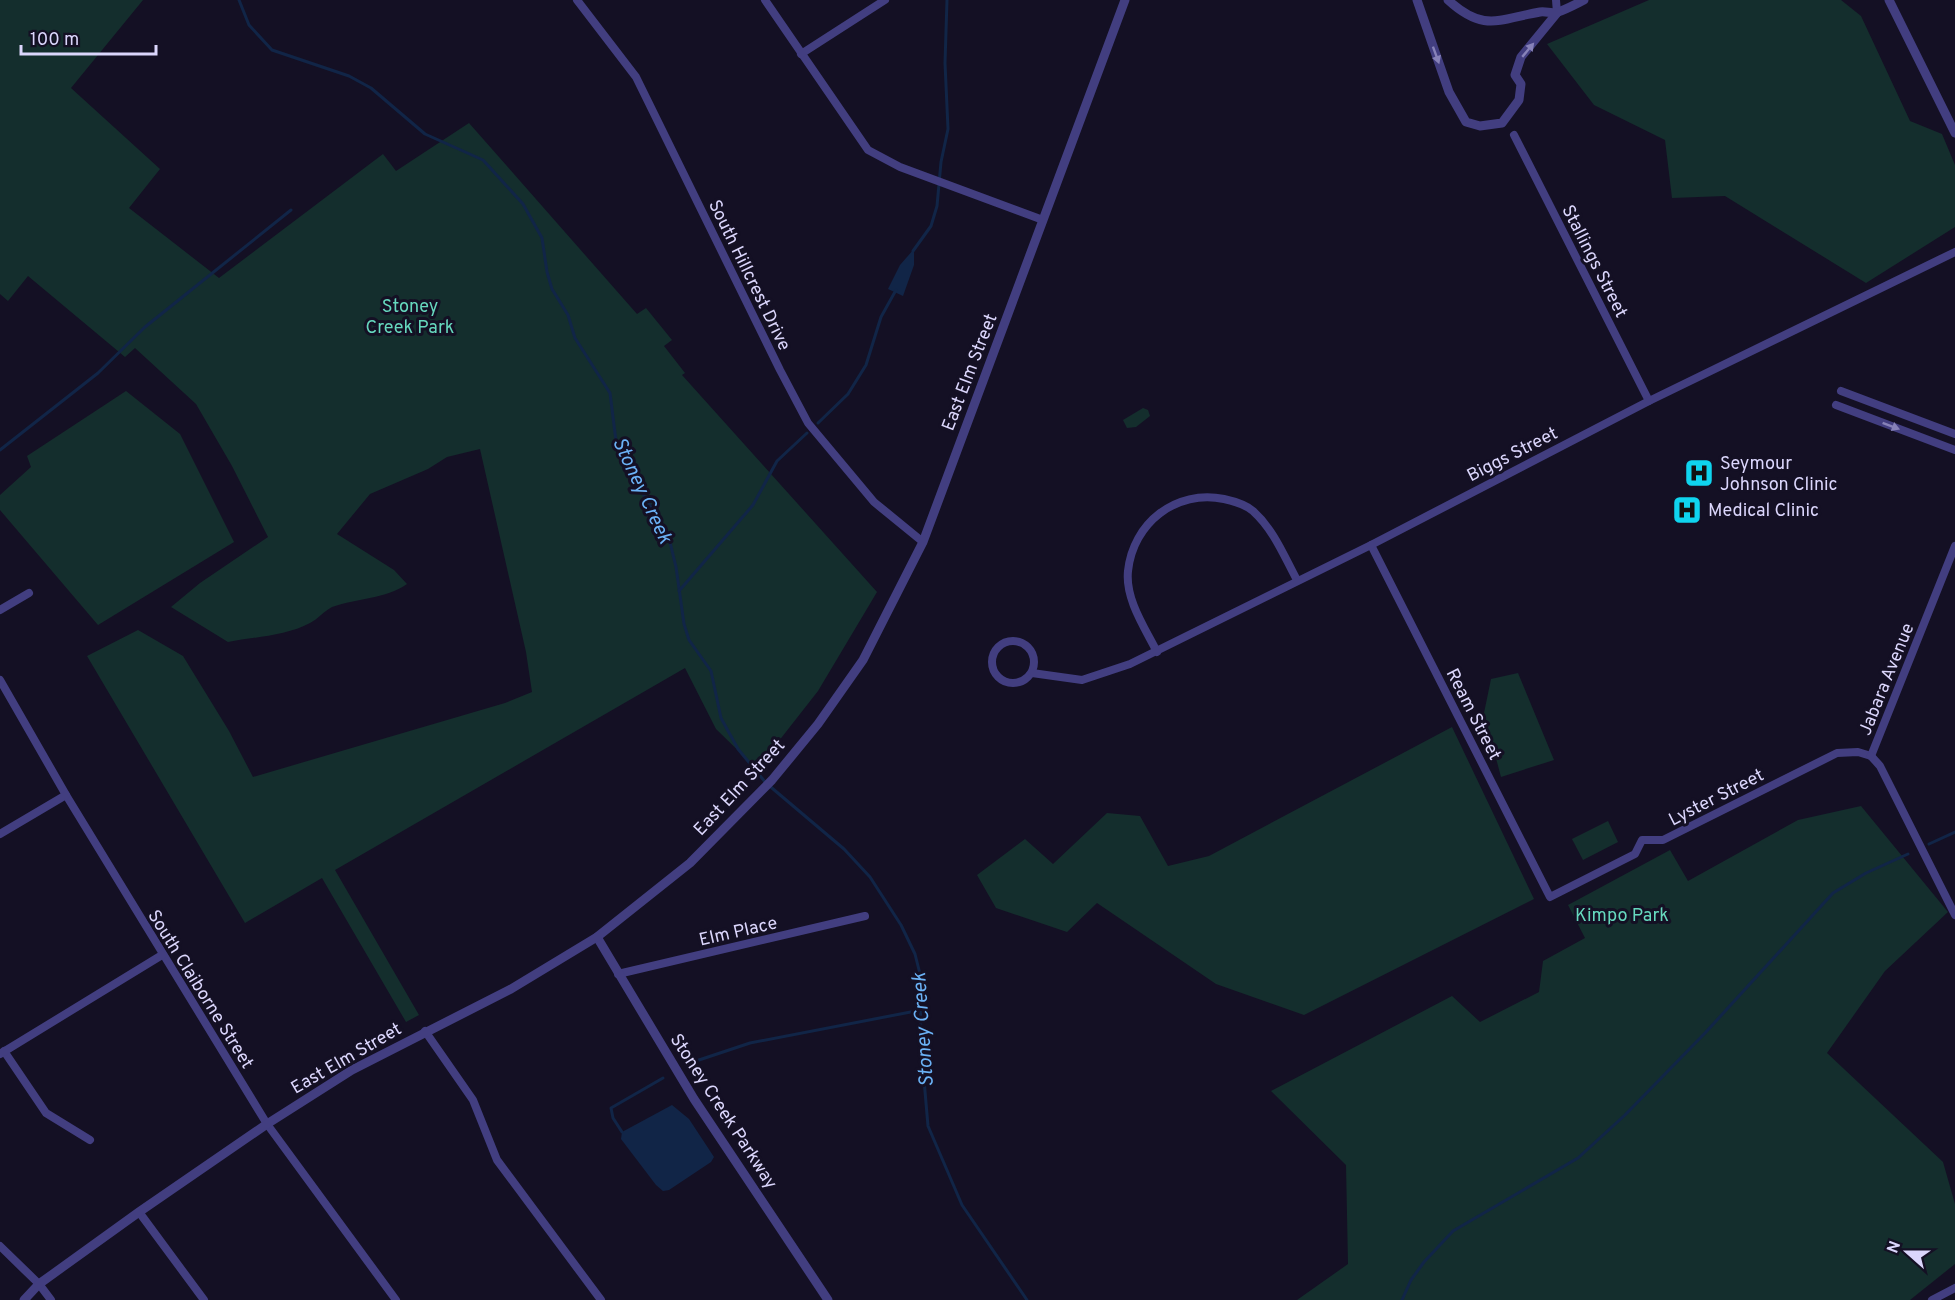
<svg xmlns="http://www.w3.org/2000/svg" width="1955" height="1300" viewBox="0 0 1955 1300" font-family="Overpass,sans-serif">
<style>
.green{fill:#142e2d}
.water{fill:#112547}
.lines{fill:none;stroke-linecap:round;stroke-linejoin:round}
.stream{stroke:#112547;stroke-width:3}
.minor{stroke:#423e80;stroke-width:8}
.tertiary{stroke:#423e80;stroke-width:9}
.oneway{fill:#8782b8}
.labels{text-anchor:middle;stroke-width:6;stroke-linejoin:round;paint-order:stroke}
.street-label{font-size:18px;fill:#dbd6fc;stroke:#141024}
.park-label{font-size:18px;fill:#66d8be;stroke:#141024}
.poi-label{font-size:18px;fill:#dbd6fc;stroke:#141024;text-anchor:start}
.water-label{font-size:20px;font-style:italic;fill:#6bb2f6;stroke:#141024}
</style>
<rect width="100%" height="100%" fill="#141024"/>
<g class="green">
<path d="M0,0h143l-72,88 89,81 -31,39 90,70 164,-124 13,17 73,-48 168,191 9,-6 26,32 -8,6 21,27 -3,2 195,217 -59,99 -61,78 -41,-40 -31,-61 -350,202 84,145 -13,7 -84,-144 -77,45 -158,-267 51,-26 45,26 46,75 24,46 252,-74 27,-11 -6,-40 -46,-203 -33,8 -19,12 -58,25 -33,40 57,36 13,14c-22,15 -49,14 -75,23 -8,4 -14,12 -22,16 -24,13 -57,14 -82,19l-57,-35 29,-24 68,-46 -36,-71 -36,-62 -61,-56 -10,9 -97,-81 -20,25 -8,-7z"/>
<polygon points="1649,0 1841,0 1861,16 1910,121 1942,134 1955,165 1955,227 1866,283 1725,196 1672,198 1665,140 1594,105 1547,44"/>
<polygon points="126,391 180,434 234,542 98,625 0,510 0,495 31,467 27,456"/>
<polygon points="1143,408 1148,410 1150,416 1136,427 1127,428 1123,420"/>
<polygon points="1518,673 1554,760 1501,777 1484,713 1491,679"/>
<polygon points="1452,727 1534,899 1304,1015 1216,984 1097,903 1067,932 996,908 977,875 1025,839 1053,864 1107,813 1140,816 1168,866 1209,856"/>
<polygon points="1861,806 1948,912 1885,971 1827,1053 1943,1162 1955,1204 1955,1264 1910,1300 1297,1300 1348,1264 1346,1165 1271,1091 1452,996 1480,1022 1539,992 1543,961 1585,938 1568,905 1670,850 1688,881 1798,820"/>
<polygon points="1608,821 1618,842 1583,860 1572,839"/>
</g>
<g class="water">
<polygon points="914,249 914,265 903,296 888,289 900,265"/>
<polygon points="672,1105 689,1119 714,1157 711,1162 669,1190 663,1191 656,1185 621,1139 622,1132"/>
</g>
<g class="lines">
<g class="stream">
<polyline points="239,0 249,25 272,50 349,76 371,88 425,134 483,160 523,204 542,238 547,272 552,289 568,315 575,338 610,393 616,441 638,486 668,534 676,567 684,624 689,640 711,671 721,718 738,749 766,783 844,849 870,877 901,925 915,954 920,974 921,1045 928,1126 962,1205 1027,1300"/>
<polyline points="913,251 931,226 937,206 941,162 948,129 945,63 947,0"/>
<polyline points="818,423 848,394 866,365 881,317 896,290"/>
<polyline points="0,450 98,373 145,327 291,210"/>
<polyline points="679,591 753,505 777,461 807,433"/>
<polyline points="1929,844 1955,832"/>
<polyline points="690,1063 750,1043 921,1010"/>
<polyline points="622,1132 613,1118 611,1108 663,1078"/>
<polyline points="1402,1300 1411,1280 1424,1262 1453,1231 1578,1158 1625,1115 1706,1032 1833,893 1866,873 1908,854"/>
</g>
<g class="minor">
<polyline points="577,0 636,77 780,370 808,423 874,502 923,542"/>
<polyline points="765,0 868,150 900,167 1043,220"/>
<polyline points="1556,0 1557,13"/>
<polyline points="801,54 885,0"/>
<polyline points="1514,135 1649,401"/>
<polyline points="1841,391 1955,434"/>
<polyline points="1836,405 1955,450"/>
<polyline points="1371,545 1550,897 1635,854 1642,840 1663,840 1837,753 1858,752 1871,756"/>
<polyline points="0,610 29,593"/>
<circle cx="1013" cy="662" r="21"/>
<path d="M1157,652c-12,-24 -32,-53 -29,-81 5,-48 48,-82 96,-72 9,2 22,6 29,12 21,19 31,45 44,69"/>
<polyline points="1032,673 1082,680 1130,664 1371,545 1649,401 1955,252"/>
<polyline points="0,680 66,795 267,1124 396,1300"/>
<polyline points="1871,756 1955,546"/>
<polyline points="1871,756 1880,766 1955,915"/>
<polyline points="0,834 66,795"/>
<polyline points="618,974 865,916"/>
<polyline points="425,1031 473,1100 497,1160 601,1300"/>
<polyline points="4,1051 46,1113 90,1140"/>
<polyline points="0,1054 162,955"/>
<polyline points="139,1212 204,1300"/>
<polyline points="0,1246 39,1284 51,1300"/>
<polyline points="1932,1300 1955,1288"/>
</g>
<g class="tertiary">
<polyline points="1417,0 1449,92 1466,122 1480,126 1502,123 1519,100 1521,84 1515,75 1521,57 1557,13"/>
<path d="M1448,0c36,33 51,19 92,12 6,-1 12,2 18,0 9,-3 18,-8 26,-12"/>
<polyline points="1889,0 1955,133"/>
<polyline points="597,937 694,1099 828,1300"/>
<polyline points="24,1300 39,1284 139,1212 267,1124 352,1070 511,989 597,937 690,863 772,780 818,724 863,660 923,542 1125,0"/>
</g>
</g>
<defs><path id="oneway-solid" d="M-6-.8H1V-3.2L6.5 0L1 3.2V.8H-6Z" transform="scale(1.5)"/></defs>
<g class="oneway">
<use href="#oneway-solid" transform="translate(1528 50) rotate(-50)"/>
<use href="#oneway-solid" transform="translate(1436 55) rotate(70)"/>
<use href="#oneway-solid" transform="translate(1891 426) rotate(21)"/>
</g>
<defs>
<g id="hospital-square" transform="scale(1.5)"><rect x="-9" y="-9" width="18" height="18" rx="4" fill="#0fd4ef" stroke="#141024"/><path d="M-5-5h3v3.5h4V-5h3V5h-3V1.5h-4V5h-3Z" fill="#111"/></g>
</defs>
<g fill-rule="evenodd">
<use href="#hospital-square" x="1699" y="473"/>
<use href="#hospital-square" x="1687" y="510"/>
</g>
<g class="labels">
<g class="street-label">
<text transform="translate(1595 261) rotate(63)" y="6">Stallings Street</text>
<text transform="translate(750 275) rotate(64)" y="6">South Hillcrest Drive</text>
<text transform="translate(969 372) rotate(-69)" y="6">East Elm Street</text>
<text transform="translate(1512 454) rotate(-27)" y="6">Biggs Street</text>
<text transform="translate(1886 679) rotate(-68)" y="6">Jabara Avenue</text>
<text transform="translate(1474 714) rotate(63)" y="6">Ream Street</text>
<text transform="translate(739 787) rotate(-47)" y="6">East Elm Street</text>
<text transform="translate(1716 797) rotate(-27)" y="6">Lyster Street</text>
<text transform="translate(738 931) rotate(-13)" y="6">Elm Place</text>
<text transform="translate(201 989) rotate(58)" y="6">South Claiborne Street</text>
<text transform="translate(346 1058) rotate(-30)" y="6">East Elm Street</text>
<text transform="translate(724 1111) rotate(57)" y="6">Stoney Creek Parkway</text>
</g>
<g class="park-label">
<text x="410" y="312">Stoney<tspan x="410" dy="21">Creek Park</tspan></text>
<text x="1622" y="921">Kimpo Park</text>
</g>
<g class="poi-label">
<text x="1720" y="469">Seymour<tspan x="1720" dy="21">Johnson Clinic</tspan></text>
<text x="1708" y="516">Medical Clinic</text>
</g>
<g class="water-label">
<text transform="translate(643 490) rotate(65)" y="7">Stoney Creek</text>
<text transform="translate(922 1030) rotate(-94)" y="7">Stoney Creek</text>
</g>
</g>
<g transform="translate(1907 1252) rotate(291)" stroke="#141024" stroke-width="4.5" paint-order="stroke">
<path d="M0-4.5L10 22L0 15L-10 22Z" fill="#dbd6fc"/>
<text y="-9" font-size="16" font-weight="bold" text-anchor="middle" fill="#dbd6fc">N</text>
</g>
<path d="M21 45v9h135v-9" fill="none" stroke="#dbd6fc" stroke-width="3"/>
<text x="30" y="45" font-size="18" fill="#dbd6fc" stroke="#141024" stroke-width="4.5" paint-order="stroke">100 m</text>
</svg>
